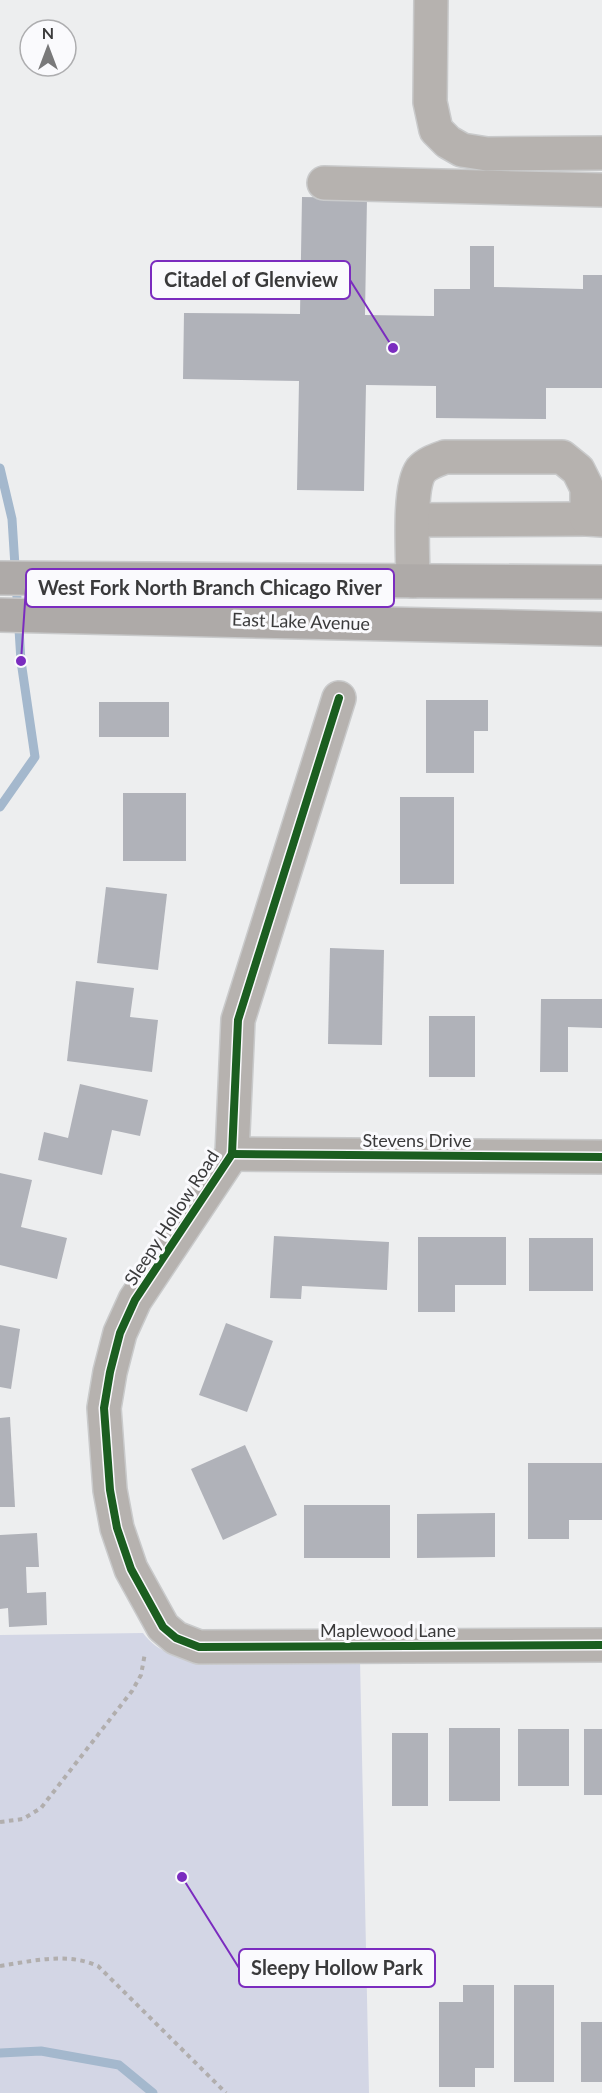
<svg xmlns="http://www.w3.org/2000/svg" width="602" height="2093" viewBox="0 0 602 2093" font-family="Lato,sans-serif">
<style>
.green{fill:#d3d6e5}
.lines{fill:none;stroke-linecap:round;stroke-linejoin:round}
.stream{stroke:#a4b8cd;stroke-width:9}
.building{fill:#b0b2b9}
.minor-casing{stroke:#c9cacb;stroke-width:36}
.major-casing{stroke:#c9cacb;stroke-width:36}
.path{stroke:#b1aead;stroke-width:4;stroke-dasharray:4.5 4.5;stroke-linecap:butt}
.minor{stroke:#b6b2af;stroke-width:33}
.major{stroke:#aeaaa8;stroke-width:33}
.cycleway-casing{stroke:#fafafd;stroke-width:11}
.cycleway{stroke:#1b5e20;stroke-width:8}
.labels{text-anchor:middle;stroke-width:6;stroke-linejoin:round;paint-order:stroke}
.street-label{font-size:18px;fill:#3a3a3b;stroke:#fafafd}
.leader{fill:none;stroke:#7b2cbf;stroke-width:2}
.callout-dot{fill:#7b2cbf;stroke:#fafafd;stroke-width:2}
.callout{fill:#fafafd;stroke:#7b2cbf;stroke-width:2}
.callout-label{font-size:20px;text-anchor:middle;font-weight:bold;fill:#3a3a3b}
</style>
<rect width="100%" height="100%" fill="#edeeef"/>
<path class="green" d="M143,1633c14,18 25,20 46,25l171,2 9,433h-369v-458z"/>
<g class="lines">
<g class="stream">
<polyline points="0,468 12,519 21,661 35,757 0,807"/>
<polyline points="0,2053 41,2051 119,2065 153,2093"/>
</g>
</g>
<g class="building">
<polygon points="302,197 367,198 365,315 434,316 434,289 470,289 470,246 494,246 494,287 583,289 583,275 602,275 602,388 546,388 546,419 436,418 436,386 366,385 364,491 297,490 299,381 183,379 184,313 300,314"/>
<polygon points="426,700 488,700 488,731 474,731 474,773 426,773"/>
<rect x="99" y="702" width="70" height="35"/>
<rect x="123" y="793" width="63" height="68"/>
<rect x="400" y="797" width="54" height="87"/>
<polygon points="106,887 167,894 158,970 97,963"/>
<polygon points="330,948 384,950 382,1045 328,1044"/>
<polygon points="76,981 134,988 130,1017 158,1020 152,1072 67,1061"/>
<polygon points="541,999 602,999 602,1028 568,1027 568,1072 540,1072"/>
<rect x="429" y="1016" width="46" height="61"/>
<polygon points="80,1084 148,1100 140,1136 112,1130 102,1175 38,1160 44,1132 68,1138"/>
<polygon points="0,1173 32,1180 21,1227 67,1238 57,1279 0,1265"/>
<polygon points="274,1236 389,1242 387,1290 302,1286 301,1299 270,1298"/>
<polygon points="418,1237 506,1237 506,1285 455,1285 455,1312 418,1312"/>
<rect x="529" y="1238" width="64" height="53"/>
<polygon points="226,1323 273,1341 247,1412 199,1395"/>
<polygon points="0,1325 20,1329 11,1389 0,1387"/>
<polygon points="10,1417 15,1507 0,1507 0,1418"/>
<polygon points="245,1445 277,1515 223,1540 191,1469"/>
<polygon points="528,1463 602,1463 602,1520 569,1520 569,1539 528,1539"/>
<rect x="304" y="1505" width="86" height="53"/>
<polygon points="495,1513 495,1557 417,1558 417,1514"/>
<polygon points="37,1533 39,1567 26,1567 27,1593 46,1592 47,1625 9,1627 8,1608 0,1609 0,1535"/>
<rect x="449" y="1728" width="51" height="73"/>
<rect x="518" y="1729" width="51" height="57"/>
<rect x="584" y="1729" width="18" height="66"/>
<rect x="392" y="1733" width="36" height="73"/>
<polygon points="463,1985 494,1985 494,2068 475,2068 475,2087 439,2087 439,2002 463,2002"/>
<rect x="514" y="1985" width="40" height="97"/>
<rect x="581" y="2022" width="21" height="60"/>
</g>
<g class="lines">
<g class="minor-casing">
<g id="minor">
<polyline points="431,0 430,102 436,130 448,142 462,150 487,154 602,153"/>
<polyline points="324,183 602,190"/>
<polyline points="414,520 587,519"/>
<path d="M413,581c0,-25 -5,-93 8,-111 6,-7 16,-10 24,-13h117l16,13 9,18v31l15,1"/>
<polyline points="339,698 238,1020 232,1154 135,1300 120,1333 110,1372 104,1408 110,1490 117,1528 131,1569 163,1627 176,1638 199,1647 602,1645"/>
<polyline points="232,1154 602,1157"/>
</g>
</g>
<g class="major-casing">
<g id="major">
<polyline points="0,578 602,582"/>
<polyline points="0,615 602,629"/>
</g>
</g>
<g class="path">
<polyline points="0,1822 23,1819 41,1808 132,1691 141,1675 145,1653"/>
<path d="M0,1966c33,-5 67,-14 98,0l128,127"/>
</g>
<use href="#minor" class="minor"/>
<use href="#major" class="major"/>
<g class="cycleway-casing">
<g id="cycleway">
<polyline points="339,698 238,1020 232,1154 135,1300 120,1333 110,1372 104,1408 110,1490 117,1528 131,1569 163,1627 176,1638 199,1647 602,1645"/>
<polyline points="232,1154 602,1157"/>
</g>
</g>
<use href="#cycleway" class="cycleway"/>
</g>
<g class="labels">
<g class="street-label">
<text transform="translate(301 622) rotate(2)" y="6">East Lake Avenue</text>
<text x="417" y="1147">Stevens Drive</text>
<text transform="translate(172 1218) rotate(-57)" y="6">Sleepy Hollow Road</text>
<text x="388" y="1637">Maplewood Lane</text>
</g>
</g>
<path class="leader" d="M393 348L350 280M21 661L26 588M182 1877L239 1968"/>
<g class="callout-dot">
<circle cx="393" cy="348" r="6"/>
<circle cx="21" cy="661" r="6"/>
<circle cx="182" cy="1877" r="6"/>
</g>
<g class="callout">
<rect x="151" y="261" width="199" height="38" rx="6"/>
<rect x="26" y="569" width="368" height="38" rx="6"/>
<rect x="239" y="1949" width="196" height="38" rx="6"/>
</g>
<g class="callout-label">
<text x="251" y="287">Citadel of Glenview</text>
<text x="210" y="595">West Fork North Branch Chicago River</text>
<text x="337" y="1975">Sleepy Hollow Park</text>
</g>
<g transform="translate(48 48)"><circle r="28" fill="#fafafd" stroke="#adadaf" stroke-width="1.5"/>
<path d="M0-4.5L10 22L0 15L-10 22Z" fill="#79797a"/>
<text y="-9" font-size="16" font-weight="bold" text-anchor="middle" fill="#3a3a3b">N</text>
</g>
</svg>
